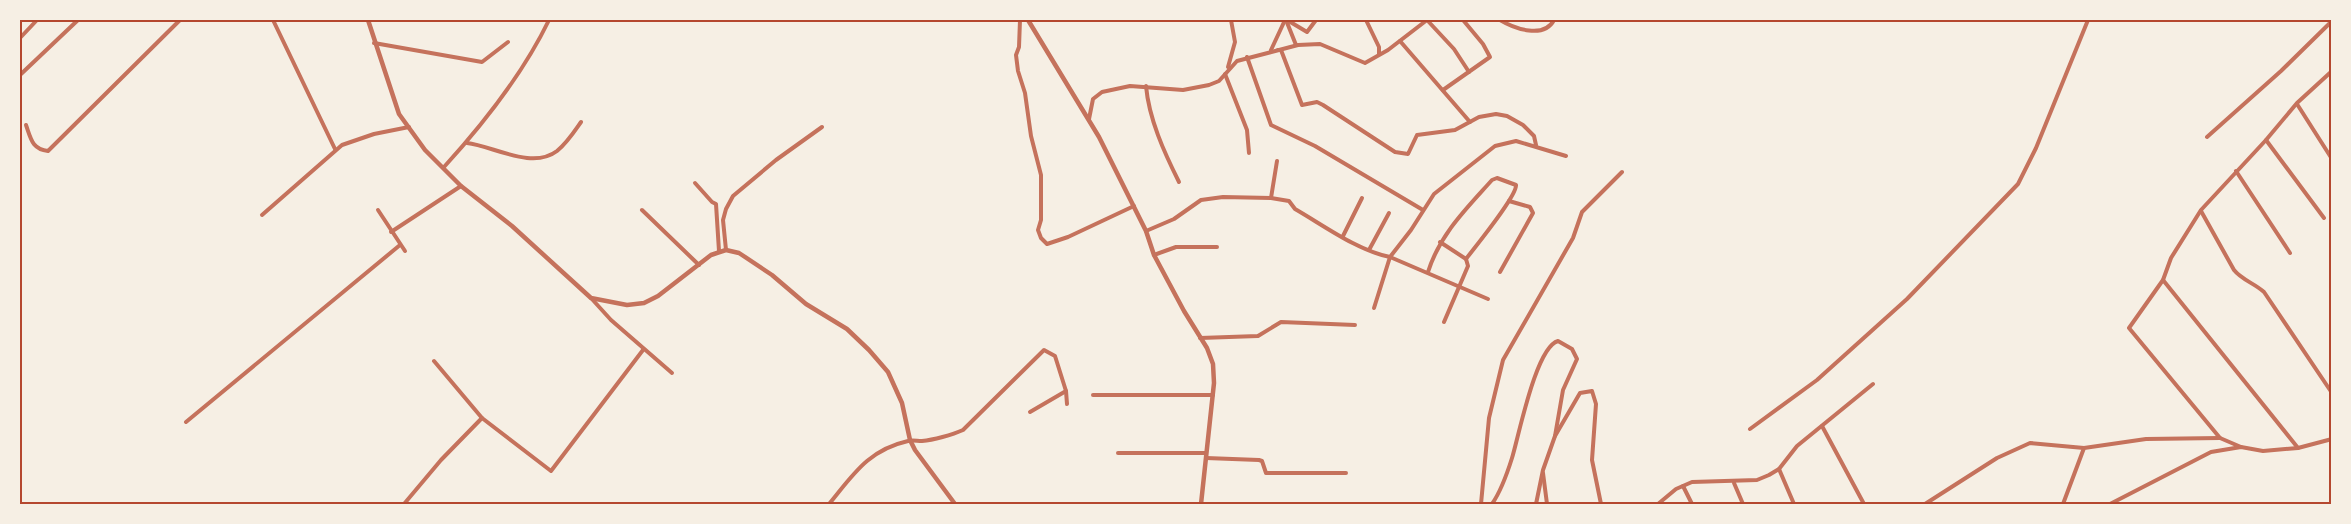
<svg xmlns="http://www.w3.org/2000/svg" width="2351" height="524" viewBox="0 0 2351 524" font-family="'Exo 2',sans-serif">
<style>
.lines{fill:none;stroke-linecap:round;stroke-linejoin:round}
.minor{stroke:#c5725c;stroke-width:4}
.tertiary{stroke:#c5725c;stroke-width:4.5}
.neatline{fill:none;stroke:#b5482f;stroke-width:2}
</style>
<rect width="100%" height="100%" fill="#f6efe4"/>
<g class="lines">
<g class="minor">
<polyline points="273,20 335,149"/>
<polyline points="1020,20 1019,47 1016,55 1018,71 1025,93 1031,136 1041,175 1041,220 1038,230 1041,238 1047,244 1068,237 1134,206"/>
<polyline points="1286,20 1296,45"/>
<polyline points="1287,20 1307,32 1316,20"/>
<polyline points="1366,20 1379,47 1379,54"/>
<polyline points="1427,20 1454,49 1469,72"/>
<path d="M1500,20c15,9 44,19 54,0"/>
<polyline points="20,38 37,20"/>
<polyline points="1400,41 1470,122"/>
<polyline points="374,43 482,62 508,42"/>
<polyline points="1271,50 1285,20"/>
<polyline points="1278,50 1281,50 1302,105 1317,102 1323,105 1395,152 1408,154 1417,135 1455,130 1479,117 1496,114 1507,116 1523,125 1534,136 1536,145"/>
<polyline points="1247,57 1271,125 1315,146 1423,210"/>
<polyline points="1228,67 1235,42 1231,20"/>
<polyline points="1225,74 1247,130 1249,153"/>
<polyline points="20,75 78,20"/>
<path d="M1146,86c3,33 18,66 33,96"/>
<polyline points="1443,90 1490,57 1483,44 1463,20"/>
<polyline points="2297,104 2332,159"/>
<polyline points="1089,119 1093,99 1102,92 1130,86 1183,90 1209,85 1219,81 1237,61 1298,45 1320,44 1365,63 1388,50 1427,20"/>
<path d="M26,125c5,14 6,24 22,26l132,-131"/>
<polyline points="2207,137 2281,71 2332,21"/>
<polyline points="2266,140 2324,218"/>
<path d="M467,143c26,3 65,27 90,8 10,-8 17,-19 24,-29"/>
<path d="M444,167c41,-45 79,-93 105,-147"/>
<polyline points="2236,171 2290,253"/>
<polyline points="695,183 712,202 716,204 719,251"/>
<polyline points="1271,198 1277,161"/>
<polyline points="378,210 405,251"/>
<polyline points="642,210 699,265"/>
<path d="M2201,211l33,59c8,10 20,13 30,22l68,101"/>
<polyline points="262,215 342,145 374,134 409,127"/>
<path d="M1146,231l28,-12 27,-19 22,-3 48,1 18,3 6,8c28,16 63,42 95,48l21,-27 23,-36 61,-48 21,-5 50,15"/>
<polyline points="391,232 461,186"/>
<polyline points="1343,236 1362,198"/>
<polyline points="1440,242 1466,259"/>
<polyline points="726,250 723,220 726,209 733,196 776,160 822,127"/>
<polyline points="1369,250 1389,213"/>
<polyline points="1154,255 1176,247 1217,247"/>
<path d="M1428,272c12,-38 38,-63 64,-92l5,-2 19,7c1,11 -41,62 -50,74l2,7 -24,56"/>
<polyline points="1500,272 1533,213 1530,207 1509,201"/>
<polyline points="2163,280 2298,448"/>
<polyline points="591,298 611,320 672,373"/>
<polyline points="1374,308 1390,257 1488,299"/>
<polyline points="1200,338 1258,336 1281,322 1355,325"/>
<polyline points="434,361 482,418 551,471 643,350"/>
<polyline points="1093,395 1213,395"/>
<polyline points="1030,412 1066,391"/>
<polyline points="186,422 400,245"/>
<polyline points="1822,426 1864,504"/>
<polyline points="1750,429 1817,380 1907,299 2018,184 2036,148 2088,20"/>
<polyline points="2241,447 2220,438 2129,328 2163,280 2171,258 2201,210 2266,140 2297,103 2332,71"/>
<polyline points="1118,453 1206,453"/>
<polyline points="1206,458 1259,460 1262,461 1266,473 1346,473"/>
<polyline points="1779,469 1794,504"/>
<polyline points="1543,473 1547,504"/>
<polyline points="1734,483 1743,504"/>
<polyline points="1683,486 1692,504"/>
<polyline points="404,504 441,460 482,418"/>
<path d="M829,504c24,-29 39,-54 79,-63 4,-1 9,0 14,0 11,-1 30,-6 41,-11l81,-80 11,6 11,35 1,13"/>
<polyline points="1481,504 1489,418 1503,360 1573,238 1582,212 1622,172"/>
<path d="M1492,504c9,-13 15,-30 20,-46 7,-23 24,-111 46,-117l14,8 5,10 -14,31 -8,46"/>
<polyline points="1536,504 1543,470 1555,436 1580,393 1592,391 1596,404 1592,460 1601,504"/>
<polyline points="1658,504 1676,489 1692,482 1757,480 1769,475 1779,469 1797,446 1873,384"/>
<polyline points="1925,504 1997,458 2030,443 2084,448"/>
<polyline points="2063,504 2084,448 2146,439 2220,438"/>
<polyline points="2110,504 2211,452 2241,447 2263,451 2298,448 2332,439"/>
</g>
<g class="tertiary">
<polyline points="368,20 399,114 425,150 461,186 512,226 591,298 627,305 644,303 658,296 711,255 726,250 739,253 772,275 806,304 847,329 869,350 888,372 902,403 910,440 915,450 955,504"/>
<polyline points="1028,20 1099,137 1146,231 1154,255 1184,311 1207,348 1213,364 1214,383 1201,504"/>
</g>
</g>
<rect width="2351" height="524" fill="none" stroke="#f6efe4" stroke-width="42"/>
<rect x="21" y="21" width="2309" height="482" class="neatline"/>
</svg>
